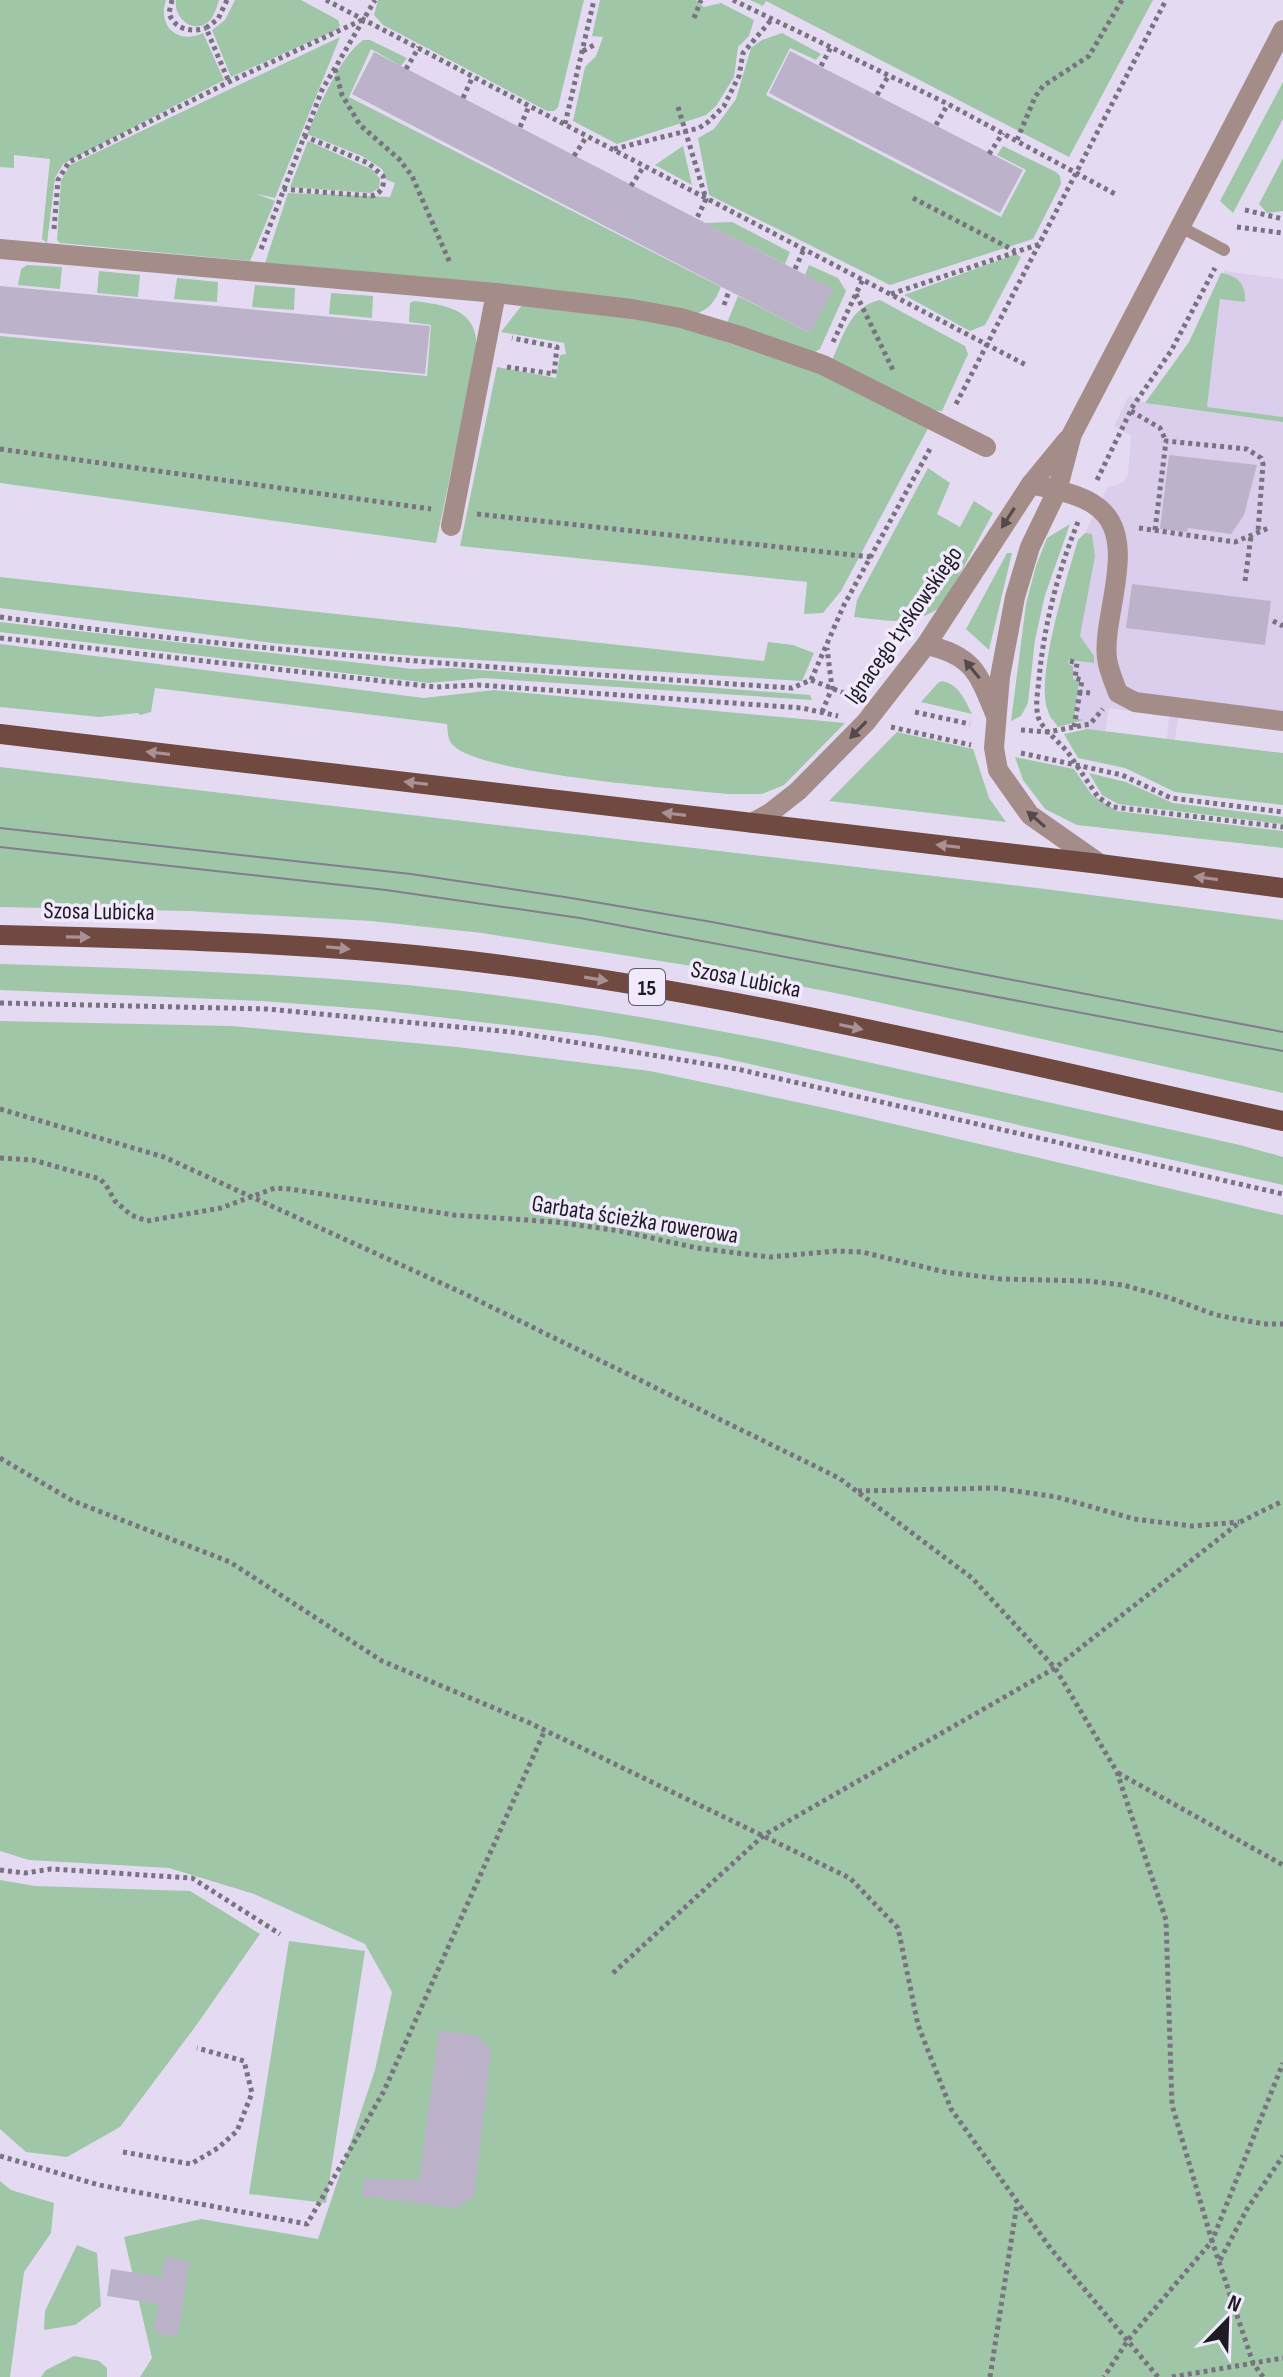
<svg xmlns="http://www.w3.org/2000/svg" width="1283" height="2377" viewBox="0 0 1283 2377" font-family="'Sofia Sans Condensed',sans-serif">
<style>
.built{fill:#daceec}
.green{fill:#a0c6a8}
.building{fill:#bcb3ca}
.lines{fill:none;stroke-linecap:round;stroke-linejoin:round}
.path{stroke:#787281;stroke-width:5;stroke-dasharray:4 4;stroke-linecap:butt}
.service{stroke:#a48d88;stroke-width:12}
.minor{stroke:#a48d88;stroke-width:20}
.tertiary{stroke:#a48d88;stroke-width:20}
.primary{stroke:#704941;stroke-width:20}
.tram{stroke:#837d8d;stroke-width:2}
.oneway{fill:#54494b}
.oneway2{fill:#aa9195}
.labels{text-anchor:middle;stroke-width:7;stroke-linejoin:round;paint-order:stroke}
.shield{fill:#f1e9fc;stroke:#5d5964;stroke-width:2}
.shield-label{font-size:22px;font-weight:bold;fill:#1e1b23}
.street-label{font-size:24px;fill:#1e1b23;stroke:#f1e9fc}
</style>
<rect width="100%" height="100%" fill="#e4dbf3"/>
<g class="built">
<polygon points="1224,271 1283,279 1283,417 1207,407"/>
<polygon points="1129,395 1145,403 1283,422 1283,728 1178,718 1175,740 1167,739 1169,717 1109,708 1105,732 1082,729 1078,723 1083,721 1074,718 1079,682 1073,679 1068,664 1069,659 1093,663 1094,656 1080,636 1092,535 1085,533 1107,488 1124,482 1128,474 1131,436 1114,426"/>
</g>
<g class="green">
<path d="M0,0h166c-9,26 12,45 37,33l21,47 -161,84 -8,14 -8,65 -5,-4 8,-80 -36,-4v13l-14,-1z"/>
<path d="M176,0h43c-2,6 -4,14 -8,19 -15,18 -38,0 -35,-19z"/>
<polygon points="235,0 301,0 338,20 340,26 336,30 231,77 212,30 225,20"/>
<polygon points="378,0 584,0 558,107 554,111 547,111 383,25 374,15"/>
<polygon points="600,0 696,0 704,7 721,3 754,20 749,36 738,47 734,77 716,106 706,115 617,144 573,121 585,67 596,56 603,37 592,36"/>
<polygon points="750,0 1153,0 1069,157 766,1 763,6"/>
<polygon points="782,33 821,54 816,60 790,48 766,95 1001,217 1026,170 997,155 1003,146 1056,172 1060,176 1061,184 1033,239 890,285 709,195 698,138 714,129 736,99 751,48 762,40"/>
<polygon points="340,37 275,198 257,194 275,201 250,261 60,243 57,240 61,181 70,165"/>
<path d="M363,40h7l37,18 -6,8 -30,-17 -22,48 372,190c-6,14 -12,23 -26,27l-430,-51 23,-70 102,4 5,-14 -8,-3 -5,-11 -20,-13 -55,-22c13,-28 31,-75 56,-94z"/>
<polygon points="1283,82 1283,119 1233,213 1220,201"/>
<polygon points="308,141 373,170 380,179 379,188 371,193 290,187"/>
<polygon points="683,146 692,185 655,165"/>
<polygon points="1283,158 1283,211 1267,213 1259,204"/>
<polygon points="732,222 790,252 785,264 705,223"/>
<polygon points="1016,254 1021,257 985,325 970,331 904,295"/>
<polygon points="27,265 62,267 60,289 18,285 21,269"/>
<polygon points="809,265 838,278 846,291 820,349 815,352 727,323 738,296 810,333 805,275"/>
<polygon points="99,271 140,275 138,297 97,293"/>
<path d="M1221,273c18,3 25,12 24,29l-25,-3 -13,108 76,10v5l-138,-19 44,-61z"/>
<polygon points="177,278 218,282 217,302 174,299"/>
<polygon points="255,285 295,288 294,310 252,307"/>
<polygon points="331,293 373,296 372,318 329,314"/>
<path d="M880,300l85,46 3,8 -26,57 -13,-1 -98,-48c13,-26 18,-55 49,-62z"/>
<path d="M414,301c34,4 67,9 62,53l-40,189 -436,-60v-147l427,40 4,-51 -22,-3 1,-19z"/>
<polygon points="534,303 681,327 846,382 931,423 841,591 823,613 804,614 807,582 460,546 497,367 556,378 560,355 566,354 564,343 501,332 523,304"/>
<path d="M928,468l22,15 -13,31 23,13 14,-26 19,12 -50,92c-28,22 -55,16 -89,12l3,-17z"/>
<polygon points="1070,524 1045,595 1035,640 1028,703 1021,716 1011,721 1026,604 1036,566 1047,538"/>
<path d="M1085,533l7,1 3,22 -15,80 14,20v7l-25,-3 -1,4 5,2v13l6,2 -5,37 10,2 -26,7c-3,-5 -9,-10 -10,-16 -13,-34 19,-134 30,-171z"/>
<polygon points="1007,553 1012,553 989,650 966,629"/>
<polygon points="0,577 764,661 768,642 793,645 814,653 802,681 403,655 273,643 0,608"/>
<polygon points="0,622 413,669 453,668 810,695 812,700 483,678 429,683 0,632"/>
<path d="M0,644l424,54 70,-8 351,33 -61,62 -22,9h-33c-48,-5 -247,-20 -275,-48 -7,-6 -6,-14 -7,-22l-292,-36 -4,24 -11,3 -2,-2 -39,4 -99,-10z"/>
<path d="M942,681c17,3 23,19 30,33l-51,-12 17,-19z"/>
<polygon points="1087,729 1283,753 1283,805 1175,792 1125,768 1078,758 1064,734"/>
<polygon points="897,732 973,749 989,798 1006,822 829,801"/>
<polygon points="1015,757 1074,769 1092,795 1117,811 1283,831 1283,848 1077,825 1045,809 1023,780"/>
<polygon points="0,767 1045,889 1283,920 1283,1093 850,996 730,972 482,933 371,921 190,911 0,907"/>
<polygon points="1089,773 1126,782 1173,803 1283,817 1283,824 1118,804 1102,795"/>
<path d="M0,964c136,4 271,9 407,21 122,12 245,33 366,56l467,104 43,12v28l-564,-128 -119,-21 -222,-26 -116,-9 -262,-11z"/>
<polygon points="0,1021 232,1026 457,1047 650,1071 825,1108 1283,1215 1283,2377 140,2377 152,2358 124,2237 201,2219 318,2239 375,2070 392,1992 365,1944 254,1894 169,1868 29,1860 0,1851"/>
<polygon points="0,1880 35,1886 190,1891 260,1934 195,2027 120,2127 67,2157 26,2152 0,2129"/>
<polygon points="289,1941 365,1951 326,2203 249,2194"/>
<polygon points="0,2181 11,2190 54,2203 51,2233 24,2272 10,2377 0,2377"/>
<polygon points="77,2245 97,2253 101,2306 75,2325 44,2330 45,2311"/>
<polygon points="74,2356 99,2361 107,2368 107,2377 41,2377 46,2370"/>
</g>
<g class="building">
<polygon points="790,51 1023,170 1000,213 769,93"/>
<polygon points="374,52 833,289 810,333 352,94"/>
<polygon points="0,286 430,326 425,374 0,333"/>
<polygon points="1169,455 1257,465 1244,515 1231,534 1188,528 1187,532 1160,529"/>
<polygon points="1132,584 1271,601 1265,645 1126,628"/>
<polygon points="439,2030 478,2036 491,2050 474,2196 455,2208 362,2196 364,2179 419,2180"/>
<polygon points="165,2257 189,2261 178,2336 154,2333 158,2304 107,2296 111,2269 162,2277"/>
</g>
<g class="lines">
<g class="path">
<path d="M172,0l-3,13c5,16 22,20 37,15"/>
<polyline points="227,0 218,19 206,28 229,82"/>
<polyline points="326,0 1028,366"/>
<polyline points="733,0 948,104 1117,195"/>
<polyline points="694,18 701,0"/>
<polyline points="583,51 594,45"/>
<polyline points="821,66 831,47"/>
<polyline points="335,69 342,95 360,125 399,159 412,176 450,263"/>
<polyline points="406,69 419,47"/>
<polyline points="877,95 889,75"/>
<polyline points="463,98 473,76"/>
<polyline points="678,107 706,199 697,218"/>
<polyline points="565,124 594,0"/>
<polyline points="936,125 948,104"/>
<polyline points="520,127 529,106"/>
<polyline points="1017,140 1035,97 1043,86 1089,56 1122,0"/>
<polyline points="614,149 699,128 708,122 724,106 739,76 743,53 772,19"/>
<polyline points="989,154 1003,133"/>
<polyline points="574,156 587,136"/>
<polyline points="631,186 644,166"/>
<path d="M283,189l88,7c10,-2 14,-10 12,-20l-15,-13 -64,-27"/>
<polyline points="913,198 1015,251"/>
<polyline points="1245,210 1283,219"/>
<polyline points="1237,227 1283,233"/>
<polyline points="54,229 58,180 69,162 229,82 364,19"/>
<polyline points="261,249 322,90 375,0"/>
<polyline points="795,269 804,249"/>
<polyline points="856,294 894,372"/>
<polyline points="891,294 1040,244"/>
<polyline points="724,305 729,291"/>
<polyline points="833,342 863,279"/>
<polyline points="507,367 554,374 557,347 512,338"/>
<polyline points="956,404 1166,0"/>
<polyline points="1131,411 1160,428 1166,441"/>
<polyline points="0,449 431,509"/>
<polyline points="1097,480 1133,406 1171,351 1215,268"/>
<polyline points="477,514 871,557"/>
<path d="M1078,522c-20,49 -34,103 -39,157 -1,12 -4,25 -1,37 1,6 6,11 10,16l42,-8 13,-15"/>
<polyline points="1139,528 1235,542 1271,527"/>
<polyline points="1155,530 1166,441 1247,449 1261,458 1263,464 1258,532"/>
<polyline points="1245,581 1251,536"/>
<path d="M0,617c263,36 527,53 792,71l19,-8 43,17"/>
<polyline points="1273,621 1283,626"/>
<polyline points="0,638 435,687 478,685 802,708 838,716"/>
<polyline points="1070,661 1077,663 1075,678 1082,680 1080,692 1090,693"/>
<polyline points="811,680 844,605 931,447"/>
<polyline points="822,712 832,688 827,648"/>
<polyline points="915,712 970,724"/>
<polyline points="891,727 971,745"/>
<polyline points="1074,727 1080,692"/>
<polyline points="1021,730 1048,732 1067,751 1098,797 1113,807 1283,827"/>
<polyline points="1021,753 1122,775 1171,798 1283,812"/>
<polyline points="0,1003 267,1009 512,1032 737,1069 1283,1194"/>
<polyline points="0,1109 164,1157 465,1294 839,1478 972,1578 1055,1668 1117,1772 1166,1920 1172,2105 1212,2241 1128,2340 1104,2377"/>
<polyline points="0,1158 33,1160 100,1179 106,1185 115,1201 131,1215 147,1221 221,1208 275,1188 290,1189 454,1215 556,1222 620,1231 697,1248 770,1257 836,1251 862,1252 945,1272 1001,1279 1087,1281 1123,1285 1170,1298 1216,1315 1264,1324 1283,1324"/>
<polyline points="0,1458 73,1501 230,1562 382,1661 530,1723 850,1878 898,1928 918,2025 951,2109 1051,2249 1158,2377"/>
<polyline points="858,1491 995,1488 1057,1497 1134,1519 1192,1526 1239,1522"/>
<polyline points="1118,1773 1283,1865"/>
<polyline points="0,1870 25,1873 51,1869 192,1878 280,1934"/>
<polyline points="613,1973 764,1835 1055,1668 1240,1522 1283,1501"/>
<polyline points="123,2152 191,2164 218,2148 237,2131 252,2093 244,2061 197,2048"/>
<polyline points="0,2156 99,2185 307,2224 384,2091 545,1730"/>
<polyline points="1220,2260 1247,2209 1283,2156"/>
<polyline points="990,2377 1017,2204"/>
<polyline points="1172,2377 1283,2358"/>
<polyline points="1263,2377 1253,2363 1212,2241 1283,2063"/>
</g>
<polyline class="service" points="1179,226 1224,250"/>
<g class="minor">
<polyline points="0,249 496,293 451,526"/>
<polyline points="496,293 632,309 681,318 737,335 823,365 986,447"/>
<path d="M1031,484c23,6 56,10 73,29 32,34 -2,105 3,145 1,11 7,24 11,35l17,9 148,19"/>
<path d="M926,645c48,10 53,30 70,71"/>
</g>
<g class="tertiary">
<polyline points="752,823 770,813 798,791 866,722 926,645 1031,484 1067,440"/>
<polyline points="1100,864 1030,815 998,770 994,748 1000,677 1015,597 1030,547 1057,491 1072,434 1283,30"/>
</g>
<g class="primary">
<polyline points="0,734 1100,864 1283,888"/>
<path d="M0,935c168,4 335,8 502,30 263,34 522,100 781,156"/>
</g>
<g class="tram">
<polyline points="0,828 411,874 571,898 712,922 1283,1032"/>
<polyline points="0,847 386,890 580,918 1283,1051"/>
</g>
</g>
<defs><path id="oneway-solid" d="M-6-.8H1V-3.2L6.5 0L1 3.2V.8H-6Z" transform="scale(2)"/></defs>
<g class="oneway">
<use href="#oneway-solid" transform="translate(1008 518) rotate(123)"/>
<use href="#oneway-solid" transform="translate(972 669) rotate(-129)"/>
<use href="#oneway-solid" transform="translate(858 730) rotate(134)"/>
<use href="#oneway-solid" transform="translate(1036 819) rotate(-139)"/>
</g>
<g class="oneway2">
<use href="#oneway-solid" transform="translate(158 753) rotate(-173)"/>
<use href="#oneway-solid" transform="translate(416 783) rotate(-173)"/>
<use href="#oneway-solid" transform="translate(674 814) rotate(-173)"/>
<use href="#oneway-solid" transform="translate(948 846) rotate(-173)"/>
<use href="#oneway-solid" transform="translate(1206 878) rotate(-172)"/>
<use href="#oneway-solid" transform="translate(78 937) rotate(1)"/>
<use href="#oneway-solid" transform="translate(338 948) rotate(6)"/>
<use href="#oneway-solid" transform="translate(596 979) rotate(9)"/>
<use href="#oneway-solid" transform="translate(851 1027) rotate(12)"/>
</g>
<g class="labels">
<rect class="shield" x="629" y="969" width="36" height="36" rx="6"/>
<g class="shield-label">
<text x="647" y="995">15</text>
</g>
<g class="street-label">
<text transform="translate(903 625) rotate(-55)" y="8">Ignacego Łyskowskiego</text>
<text transform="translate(99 911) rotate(1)" y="8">Szosa Lubicka</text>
<text transform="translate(746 979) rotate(11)" y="8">Szosa Lubicka</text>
<text transform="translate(635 1219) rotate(9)" y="8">Garbata ścieżka rowerowa</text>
</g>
</g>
<g transform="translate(1227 2321) rotate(23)" stroke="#f1e9fc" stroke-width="6" paint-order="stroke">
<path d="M0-6L14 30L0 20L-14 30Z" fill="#1e1b23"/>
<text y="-12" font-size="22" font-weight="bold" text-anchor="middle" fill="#1e1b23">N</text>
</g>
</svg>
